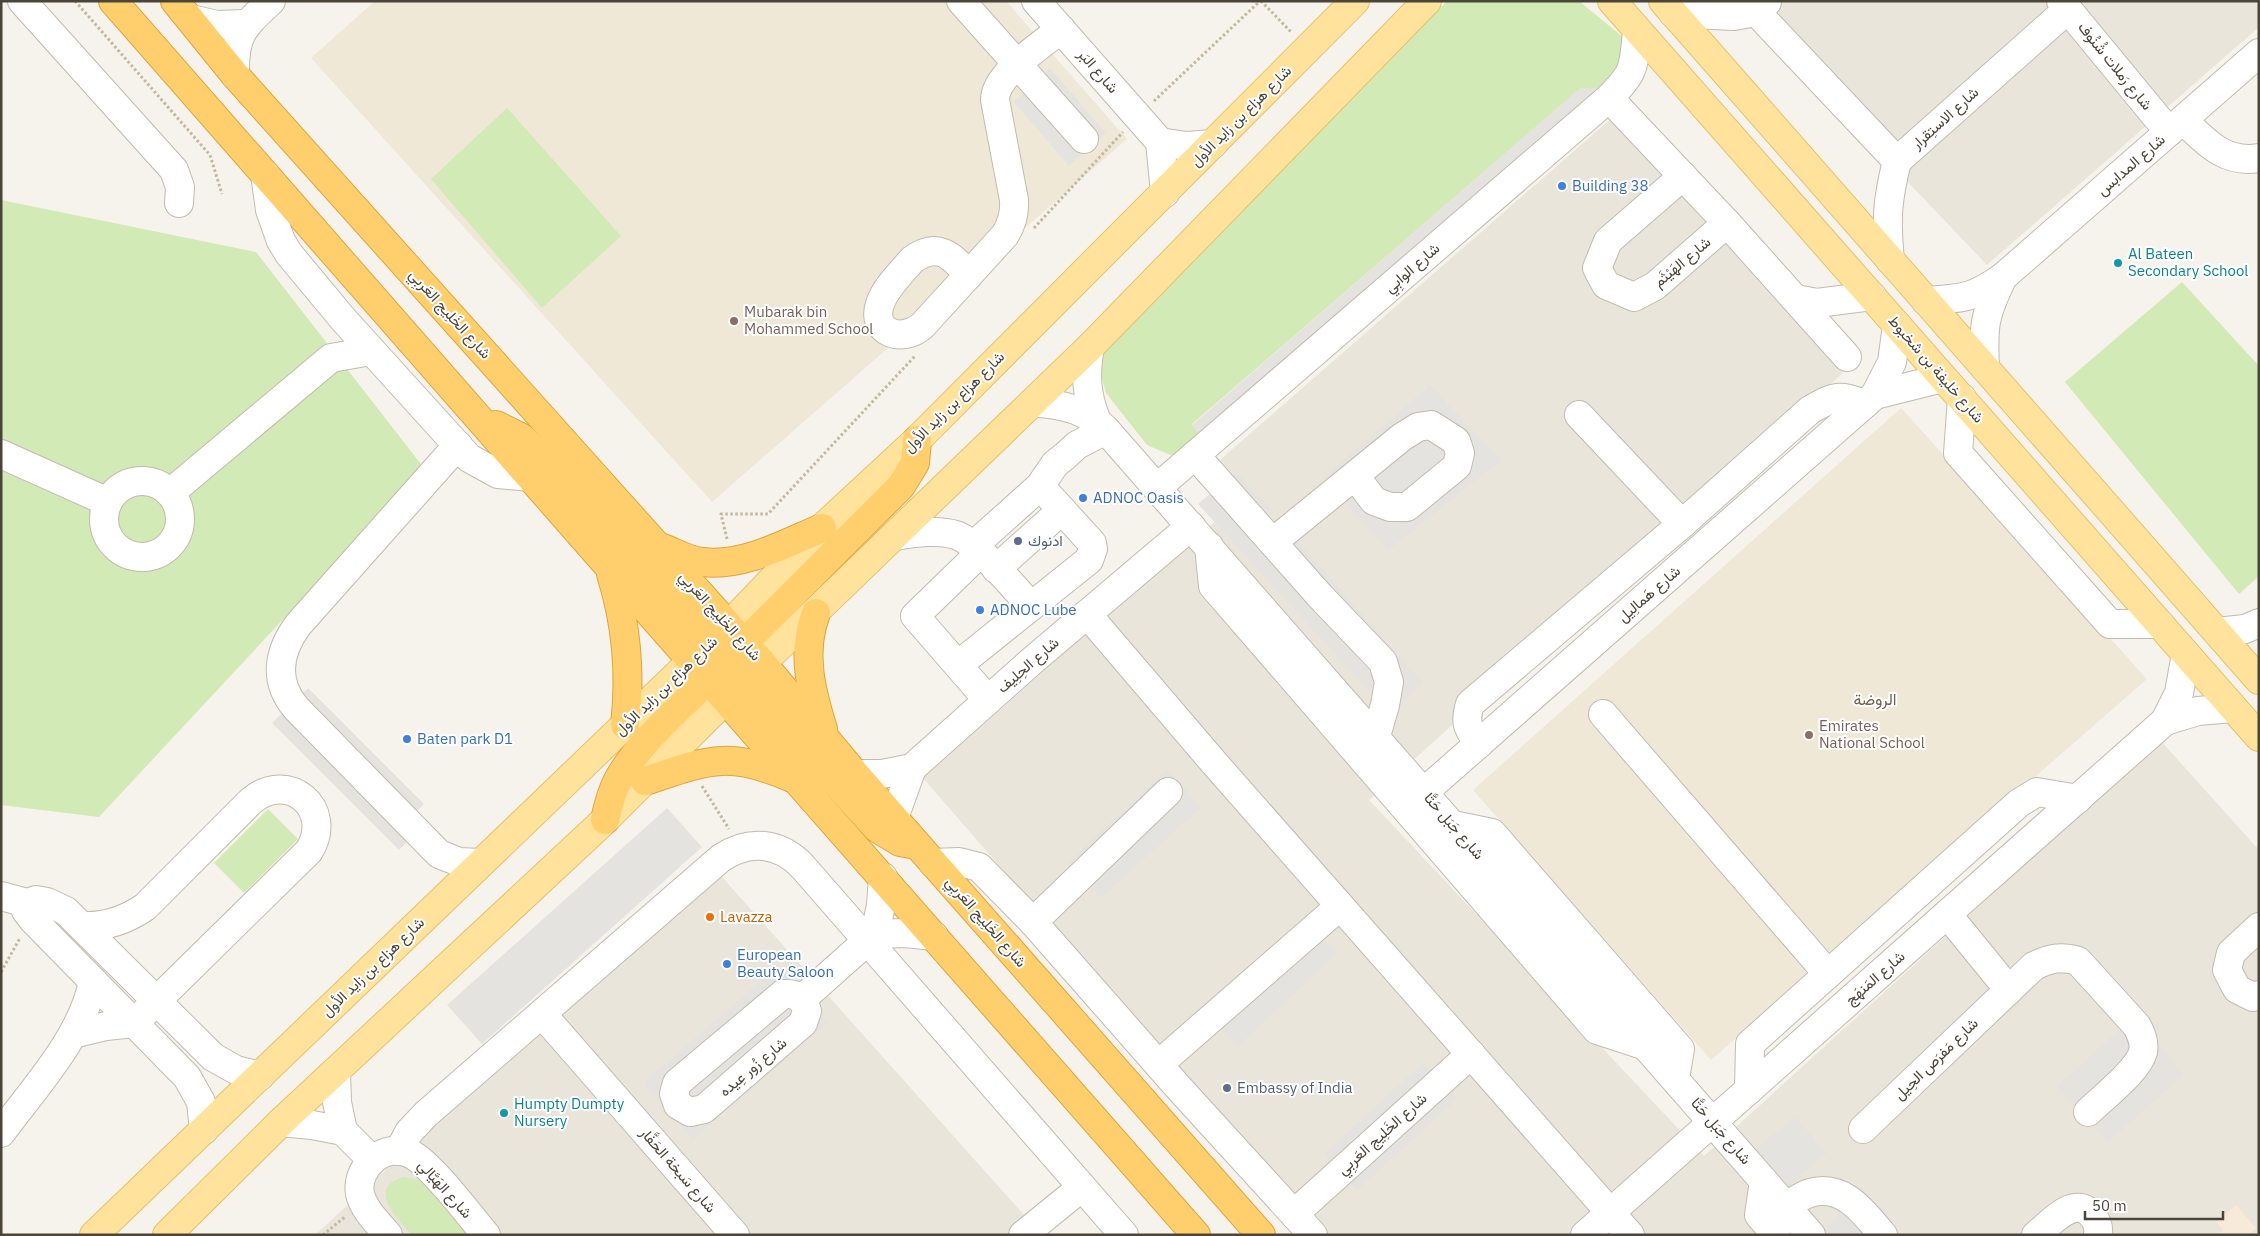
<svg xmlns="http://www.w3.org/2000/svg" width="2260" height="1236" viewBox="0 0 2260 1236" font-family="'IBM Plex Sans',Vazirmatn,sans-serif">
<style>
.residential{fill:#eae5da}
.commercial{fill:#f7ead8}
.education{fill:#efe8d6}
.green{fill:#d2eab5}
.parking{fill:#e5e3e0}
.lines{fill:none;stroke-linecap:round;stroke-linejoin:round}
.minor-casing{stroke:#c2bbae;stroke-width:30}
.major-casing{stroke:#e6c16a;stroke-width:30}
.highway-casing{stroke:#e0a43c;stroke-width:30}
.path{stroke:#c4b79f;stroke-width:3;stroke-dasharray:2.5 2.5;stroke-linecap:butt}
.minor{stroke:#fff;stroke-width:28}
.major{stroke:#ffe39c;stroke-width:28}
.highway{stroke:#ffcf6e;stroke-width:28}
.shop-dot{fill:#3f7fe0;stroke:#fff;stroke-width:2}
.culture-dot{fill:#0f9aa8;stroke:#fff;stroke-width:2}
.education-dot{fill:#8d6e63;stroke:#fff;stroke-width:2}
.service-dot{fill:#5c6f8a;stroke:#fff;stroke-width:2}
.food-dot{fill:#e8710a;stroke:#fff;stroke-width:2}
.labels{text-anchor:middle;stroke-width:4;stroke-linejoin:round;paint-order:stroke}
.street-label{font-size:15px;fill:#4b4439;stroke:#fff}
.shop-label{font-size:15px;fill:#366cbe;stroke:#fff;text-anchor:start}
.culture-label{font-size:15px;fill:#0d838f;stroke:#fff;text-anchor:start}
.education-label{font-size:15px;fill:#785e54;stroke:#fff;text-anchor:start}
.service-label{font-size:15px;fill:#4e5e75;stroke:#fff;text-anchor:start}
.food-label{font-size:15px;fill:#c56008;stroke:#fff;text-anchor:start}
.neighbourhood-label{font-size:16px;fill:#6e6250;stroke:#fff}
</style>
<rect width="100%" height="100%" fill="#f6f3ec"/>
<g class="residential">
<polygon points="1735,1 2259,1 2259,27 1987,265"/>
<polygon points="1613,117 1843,373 1369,800 1704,1156 2161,741 2259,850 2259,1235 1320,1235 923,778 1143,583 1249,493 1220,460"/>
<polygon points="714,868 1042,1235 315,1235"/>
</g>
<polygon class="commercial" points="2236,1205 2256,1228 2248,1235 2218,1235 2223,1230 2216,1222"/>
<g class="education">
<polygon points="375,1 1006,1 1127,139 712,502 311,58"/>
<polygon points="1901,408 2147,679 1711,1060 1473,790"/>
</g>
<g class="green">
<polygon points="1447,1 1579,1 1624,38 1627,53 1604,88 1580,89 1192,424 1203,440 1175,457 1147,445 1106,393 1098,363 1114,337"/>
<polygon points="507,108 621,236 542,308 431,179"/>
<polygon points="1,200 256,252 424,468 99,817 1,805"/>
<polygon points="2182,282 2259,366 2259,576 2239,594 2065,382"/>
<polygon points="268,809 298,839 244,893 214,863"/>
<path d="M404,1177l16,3 47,55h-55c-14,-16 -47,-47 -8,-58z"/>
</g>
<g class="parking">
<polygon points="1050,68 1106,133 1069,166 1014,102"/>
<polygon points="1580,88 1604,88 1203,440 1192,425"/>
<polygon points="1430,385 1501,460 1388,550 1323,478"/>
<polygon points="1236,472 1271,509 1260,518 1287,549 1298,541 1423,683 1390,714 1198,504"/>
<polygon points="308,688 424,804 411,817 422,827 399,850 272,723"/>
<polygon points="1167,770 1201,807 1101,898 1068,862"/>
<polygon points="667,808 702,847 482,1044 447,1005"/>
<polygon points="1303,918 1337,954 1238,1046 1204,1009"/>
<polygon points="778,966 828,1023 693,1140 643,1083"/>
<polygon points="2136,1015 2183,1075 2108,1142 2057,1087"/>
<polygon points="1423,1063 1457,1099 1357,1190 1324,1154"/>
<polygon points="1795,1117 1827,1153 1789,1185 1755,1149"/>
<polygon points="1862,1195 1899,1235 1820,1235 1819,1233"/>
</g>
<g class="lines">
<g class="minor-casing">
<g id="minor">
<polyline points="22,1 174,170 180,187 179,203"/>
<polyline points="961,1 1084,139"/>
<polyline points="1036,1 1160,142 1165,193"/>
<polyline points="1746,1 1897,161"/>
<polyline points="2061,1 2169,132"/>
<polyline points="1673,13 1734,16 1756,12 1767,2"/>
<polyline points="191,19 217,25 245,24"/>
<path d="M235,75c-1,-41 8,-48 36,-74"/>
<polyline points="1609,98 1727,223 1847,357"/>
<path d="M2183,120c22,21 41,44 76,38"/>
<polyline points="1160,142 1186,146 1213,144"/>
<polyline points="265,174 270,210 281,241 289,254 343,319 469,458 498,474 531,477"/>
<polyline points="1683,176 1608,241 1597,268 1606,285 1634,297 1655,286 1727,223"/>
<path d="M1890,260c-4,-41 -3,-59 7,-99l171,-152"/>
<path d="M969,275c-18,-20 -32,-34 -57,-15 -11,13 -27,28 -32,44 -10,29 23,40 43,21l82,-90c7,-11 10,-21 9,-35l-19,-100c0,-26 47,-55 66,-71"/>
<polyline points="1796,299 1817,303 1872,296"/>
<path d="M1926,301c38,-3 45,-2 77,-24l256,-224"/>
<path d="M1090,347c-5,26 -4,47 6,72"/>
<path d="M1985,368c-2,-43 -1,-52 18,-91"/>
<polyline points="1875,395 1943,378"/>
<polyline points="1962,398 1958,453 2110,624 2160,624"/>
<path d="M1032,403c28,0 54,6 74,27l705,805"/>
<polyline points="1579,415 1682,524"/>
<path d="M458,445l-160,180c-20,27 -25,56 -2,83l143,146 20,8 22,1"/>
<polyline points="1,454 108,502"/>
<polyline points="1195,455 1320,596 1383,662 1389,682 1385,705 1376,736"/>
<circle cx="142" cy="519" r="38"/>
<path d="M1158,487l451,-389c27,-27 24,-30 28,-66"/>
<polyline points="170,493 331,358 371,351"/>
<path d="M895,536c19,-3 42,-7 61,-1 20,6 59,54 75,71"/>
<polyline points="1273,542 1402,437 1418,427 1431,425 1456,441 1460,453 1457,466 1407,507 1390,507 1374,501 1355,476"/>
<polyline points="973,546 1040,486 1055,464 1065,456 1077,445 1106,430"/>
<polyline points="1209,546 1213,586 1597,1030 1646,1046"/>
<polyline points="980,553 915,616 988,700"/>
<polyline points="996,569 1062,510"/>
<polyline points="1087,614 1216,765 1630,1235"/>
<polyline points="2217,632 2245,629 2259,623"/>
<polyline points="958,665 1089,560 1093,549 1092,543 1040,486"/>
<polyline points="1603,714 1828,974"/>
<polyline points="2165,721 2198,711 2233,708"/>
<path d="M1479,744c-11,-16 -15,-20 -9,-40l212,-180 128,-114c25,-14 27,-16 55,-6"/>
<polyline points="855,774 882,774 912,768"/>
<polyline points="1424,792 1875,395 1892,362 1897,325"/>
<polyline points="894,818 912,768 1033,660 1191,526"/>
<polyline points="1453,825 1492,833 1680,1049 1675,1079"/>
<polyline points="933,863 959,862 979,867 1033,922 1178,1087 1313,1235"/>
<polyline points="1,896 27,903 36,900 47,902 66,911 213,1057 236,1070 260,1076"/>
<polyline points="27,903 26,911 33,920 187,1077 201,1102 204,1130"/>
<polyline points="1947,914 2009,990"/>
<polyline points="1033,922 1168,792"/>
<polyline points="2259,927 2231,953 2227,970 2237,989 2253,997 2259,995"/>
<polyline points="875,934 905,933 934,936"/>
<path d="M783,994c13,-1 21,4 24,17l-4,12 -99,86 -14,3 -12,-7 -4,-11 3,-11z"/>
<polyline points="802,999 875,934 881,905 883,877"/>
<polyline points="542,1014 735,1235"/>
<path d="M73,1034l33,-8 28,-3 175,-172c26,-42 -21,-82 -58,-50l-106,106c-19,13 -38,20 -62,19"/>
<polyline points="1159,1064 1340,906"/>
<polyline points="336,1071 337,1102 343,1131"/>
<polyline points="1749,1090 1750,1044 2019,803 2037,792 2078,799"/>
<polyline points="281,1122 312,1125 343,1131 372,1160"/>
<path d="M1863,1129l171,-163c16,-8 27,-10 44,-5l59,65c4,8 8,16 6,26 -5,19 -41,46 -55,60"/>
<path d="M1,1133c33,-45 82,-97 92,-152"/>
<path d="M399,1151l10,-19 17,-18 295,-256c28,-19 59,-16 82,9l321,368"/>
<polyline points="1764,1181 1759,1215 1776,1235"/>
<path d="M1786,1206c8,-4 16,-11 24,-13 34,-10 54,20 73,42"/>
<polyline points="1294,1214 1471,1054"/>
<path d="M388,1235c-10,-12 -24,-25 -28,-41 -5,-27 25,-53 51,-40 20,10 59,62 75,81"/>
<polyline points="1023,1235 1082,1187"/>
<polyline points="1585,1235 2165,721 2179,693 2186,654"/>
<path d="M2036,1235c14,-11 37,-39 54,-22 7,7 9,13 8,22"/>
</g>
</g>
<g class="major-casing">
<g id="major">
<polyline points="1612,1 2259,737"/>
<polyline points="1663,1 2259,680"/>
<polyline points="94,1235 728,626 822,528 917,440 1355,1"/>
<polyline points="167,1235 281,1122 605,820 762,663 1090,347 1427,1"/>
</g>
</g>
<g class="highway-casing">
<g id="highway">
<path d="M113,1c361,411 721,824 1083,1234"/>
<polyline points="175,1 235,75 762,663 855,774 1261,1235"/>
<polyline points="496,425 522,438 536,451 711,643 731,655 762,663"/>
<path d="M663,548c13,5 26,13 40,14 41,5 83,-19 119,-34"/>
<path d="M611,574c16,51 20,99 14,151"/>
<path d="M816,613c-15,39 -5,78 7,116"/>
<polyline points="734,658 744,643 901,486 915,463 917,440"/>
<polyline points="711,660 730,667 877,828 900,842 911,844"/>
<path d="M645,781c63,-21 83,-31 147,-3"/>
<path d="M605,820c3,-14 6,-27 13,-40 20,-37 72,-83 104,-112"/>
</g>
</g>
<g class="path">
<polyline points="75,1 210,155 222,194"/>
<polyline points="1261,1 1292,33"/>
<polyline points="1154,101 1260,1"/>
<polyline points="1034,228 1123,132"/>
<polyline points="727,539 721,514 768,514 915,356"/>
<polyline points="702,786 729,829"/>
<polyline points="1,972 20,938"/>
<polyline points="323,1235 346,1216"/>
</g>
<use href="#minor" class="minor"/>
<use href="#major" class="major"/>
<use href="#highway" class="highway"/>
</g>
<g class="shop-dot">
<circle cx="1562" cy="186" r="5"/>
<circle cx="1083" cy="498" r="5"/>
<circle cx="980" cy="610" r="5"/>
<circle cx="407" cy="739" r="5"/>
<circle cx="727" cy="964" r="5"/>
</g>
<g class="culture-dot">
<circle cx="2118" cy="263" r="5"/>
<circle cx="504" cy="1113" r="5"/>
</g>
<g class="education-dot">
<circle cx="734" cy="321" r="5"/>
<circle cx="1809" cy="735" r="5"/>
</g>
<g class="service-dot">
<circle cx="1018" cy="541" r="5"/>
<circle cx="1227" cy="1088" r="5"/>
</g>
<circle class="food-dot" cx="710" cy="917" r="5"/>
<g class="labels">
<g class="street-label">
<text transform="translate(2115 66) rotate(51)" y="5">شارع رَملات شُنُوف</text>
<text transform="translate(1098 71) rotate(49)" y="5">شارع البَر</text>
<text transform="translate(1241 116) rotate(-45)" y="5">شارع هزاع بن زايد الأول</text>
<text transform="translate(1945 118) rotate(-42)" y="5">شارع الاستِقرار</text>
<text transform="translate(2131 165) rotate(-41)" y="5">شارع المدابس</text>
<text transform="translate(1682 262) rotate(-40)" y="5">شارع الهَيْثَم</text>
<text transform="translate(1412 268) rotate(-41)" y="5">شارع الوابِي</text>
<text transform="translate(450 314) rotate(48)" y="5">شارع الخَلِيج العَربِي</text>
<text transform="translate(1936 369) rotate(49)" y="5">شارع خليفة بن شخبوط</text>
<text transform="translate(954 402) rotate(-45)" y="5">شارع هزاع بن زايد الأول</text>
<text transform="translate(1649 594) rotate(-41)" y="5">شارع هَمالِيل</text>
<text transform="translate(720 616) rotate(48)" y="5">شارع الخَلِيج العَربِي</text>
<text transform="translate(1028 665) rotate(-41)" y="5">شارع الحِلِيف</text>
<text transform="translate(666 686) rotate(-44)" y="5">شارع هزاع بن زايد الأول</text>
<text transform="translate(1454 826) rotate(49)" y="5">شارع جَبَل حَتَّا</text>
<text transform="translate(986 922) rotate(49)" y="5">شارع الخَلِيج العَربِي</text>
<text transform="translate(373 967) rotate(-44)" y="5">شارع هزاع بن زايد الأول</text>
<text transform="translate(1875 978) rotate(-41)" y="5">شارع المَنهَج</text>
<text transform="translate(1936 1059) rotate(-44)" y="5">شارع مَفرَص الحِيل</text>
<text transform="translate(753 1067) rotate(-40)" y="5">شارع زُور عِيده</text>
<text transform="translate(1721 1131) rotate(49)" y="5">شارع جَبَل حَتَّا</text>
<text transform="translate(1382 1134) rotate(-42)" y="5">شارع الخَلِيج العَربِي</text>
<text transform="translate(678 1170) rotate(49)" y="5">شارع سَبخة الحَفَّار</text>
<text transform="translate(445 1189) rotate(48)" y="5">شارع الهَيَّالي</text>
</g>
<g class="shop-label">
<text x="1572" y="191">Building 38</text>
<text x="1093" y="503">ADNOC Oasis</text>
<text x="990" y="615">ADNOC Lube</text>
<text x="417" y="744">Baten park D1</text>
<text x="737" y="960">European<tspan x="737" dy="17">Beauty Saloon</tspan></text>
</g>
<g class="culture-label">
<text x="2128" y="259">Al Bateen<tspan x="2128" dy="17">Secondary School</tspan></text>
<text x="514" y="1109">Humpty Dumpty<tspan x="514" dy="17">Nursery</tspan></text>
</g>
<g class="education-label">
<text x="744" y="317">Mubarak bin<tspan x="744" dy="17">Mohammed School</tspan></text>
<text x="1819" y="731">Emirates<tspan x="1819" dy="17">National School</tspan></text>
</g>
<g class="service-label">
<text x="1028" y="546">ادنوك</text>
<text x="1237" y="1093">Embassy of India</text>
</g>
<g class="food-label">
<text x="720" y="922">Lavazza</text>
</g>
<g class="neighbourhood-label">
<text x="1875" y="705">الروضة</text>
</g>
</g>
<rect width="2260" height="1236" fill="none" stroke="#4b4439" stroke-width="5"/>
<path d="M2085 1211v8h138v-8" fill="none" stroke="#4b4439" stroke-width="2.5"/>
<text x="2092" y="1211" font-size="15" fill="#4b4439" stroke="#ffffff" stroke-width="4" paint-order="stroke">50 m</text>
</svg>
